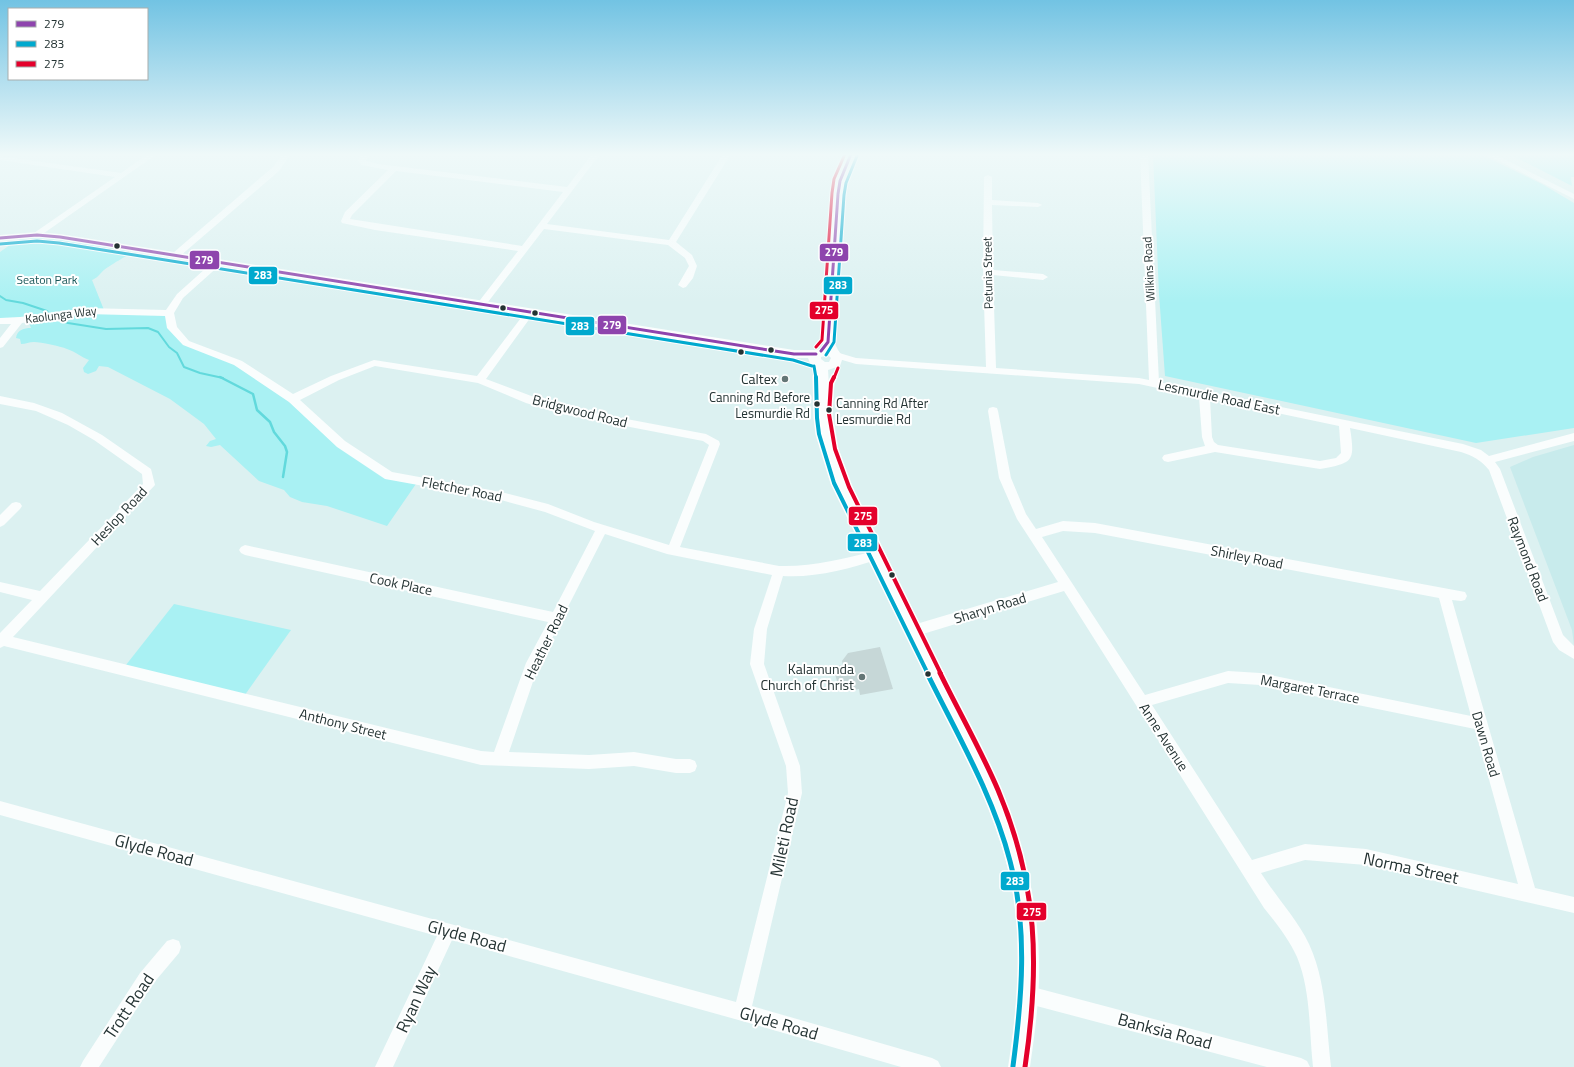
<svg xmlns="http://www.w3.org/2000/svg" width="1574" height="1067" viewBox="0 0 1574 1067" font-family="'Titillium Web',sans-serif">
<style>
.built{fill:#c8ebec}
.green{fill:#a9f1f3}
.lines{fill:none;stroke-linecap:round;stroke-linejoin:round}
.stream-far1{stroke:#62d9dc;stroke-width:2}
.stream{stroke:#62d9dc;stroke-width:2.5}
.building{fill:#c6d7d7}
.minor{fill:#fafdfd;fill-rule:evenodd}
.major{fill:#fafdfd;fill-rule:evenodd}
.bus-1-casing{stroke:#fff;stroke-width:5}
.bus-2-far2-casing{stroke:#fff;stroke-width:5}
.bus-2-far1-casing{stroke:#fff;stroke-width:7}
.bus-2-casing{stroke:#fff;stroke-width:8}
.bus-3-far2-casing{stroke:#fff;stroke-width:5}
.bus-3-far1-casing{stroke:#fff;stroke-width:7}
.bus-3-casing{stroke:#fff;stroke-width:8}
.bus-1{stroke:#8e44ad;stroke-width:3}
.bus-2-far2{stroke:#00a9ce;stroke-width:3}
.bus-2-far1{stroke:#00a9ce;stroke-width:4}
.bus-2{stroke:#00a9ce;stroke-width:5}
.bus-3-far2{stroke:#e4002b;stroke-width:3}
.bus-3-far1{stroke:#e4002b;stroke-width:4}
.bus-3{stroke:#e4002b;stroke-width:5}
.bus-dot{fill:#243333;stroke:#fff;stroke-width:1.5}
.poi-dot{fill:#647676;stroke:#fff;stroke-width:1.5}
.labels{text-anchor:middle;stroke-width:4;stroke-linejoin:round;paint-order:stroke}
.far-street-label{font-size:12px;fill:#243333;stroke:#fff}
.far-park-label{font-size:12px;fill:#175658;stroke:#fff}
.bus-label{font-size:13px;fill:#243333;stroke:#fff;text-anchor:end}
.poi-label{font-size:14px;fill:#243333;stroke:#fff;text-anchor:end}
.street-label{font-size:14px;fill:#243333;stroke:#fff}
.near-street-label{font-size:17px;fill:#243333;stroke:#fff}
.line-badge{stroke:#fff;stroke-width:1.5}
.badge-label{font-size:11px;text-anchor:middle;font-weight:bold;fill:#fff}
</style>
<rect width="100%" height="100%" fill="#dcf1f1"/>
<polygon class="built" points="1574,445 1574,645 1572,630 1510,467 1533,457"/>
<g class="green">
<polygon points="1153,154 1480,154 1542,184 1574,203 1574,428 1476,443 1165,376 1159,294"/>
<polygon points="1509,154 1574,154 1574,177 1571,177 1572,186"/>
<path d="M37,235l92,16 -1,4c-5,3 -23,13 -26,17 -3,3 -5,6 -10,8l12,30 65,3 3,15 14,15 52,20 26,18 77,63 48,32 29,5 -31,45 -60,-20 -25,-4 -12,-5 -6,-7 -25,-9 -39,-36 -9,2 -5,-1 4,-5 6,-2 -12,-15 -34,-25 -62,-32 -9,-1 -3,5 -8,3 -4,-2 -1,-4 6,-8c-8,-3 -13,-8 -22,-11 -7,-3 -26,-7 -33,-7 -5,0 -8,2 -13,2l-1,-5 -4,-1c1,-8 8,-10 15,-10l-3,-8 -28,1v-69l17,-12z"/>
<polygon points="174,604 291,630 242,699 122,670"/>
</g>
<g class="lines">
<g class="stream-far1">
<polyline points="0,296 6,300 23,303 47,311 48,313"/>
<polyline points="59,319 68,323 106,329 148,328 158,332 169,347 177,353 184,367 200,373 223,378"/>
</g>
<polyline class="stream" points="220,377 253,394 257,410 270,422 274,432 285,446 287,452 283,477"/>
</g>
<polygon class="building" points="880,647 893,689 860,695 859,689 844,692 843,688 839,688 833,667 843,665 842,661 848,653"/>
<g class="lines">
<g class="minor">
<polygon points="148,154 157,154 37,238 34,237 33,235 34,233 115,177 0,160 0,156 121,173"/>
<polygon points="281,154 289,154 290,155 279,171 179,257 173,257 172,255 173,253 273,167 282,155"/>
<path d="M362,154h8l-4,6 1,1 11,3 189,23 25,-33h8l-53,70 122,16 54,-86h8l-55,88 16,13 5,11 -4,12 -7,9 -3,1 -5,-3 11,-19 -4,-8 -17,-13 -124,-16 -59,77 -3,1 -5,-3 41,-53 -143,-21 -33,-7 -1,-2 4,-9 43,-42 -27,-5 -3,-5zM396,171l167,21 -41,54 -172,-27 2,-4z"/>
<path d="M1140,154h8l11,228 304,62 18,6 8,6 85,-23v8l-79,21 5,7 63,166 11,11v13l-15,-9 -6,-8 -64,-172c-8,-10 -16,-14 -28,-18l-111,-24c5,33 4,35 -30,41l-105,-17 -47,10 -4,-1 -2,-3 2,-3 41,-9 -3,-9 -3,-40 -60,-13 -283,-20 -24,-7 -1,-2 1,-2 4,-1 20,6 130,9 -3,-95 1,-95 4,-2 4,2v23l46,3 4,2 -4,2 -46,-2 1,65 50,4 5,3 -5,3 -50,-5 3,93 143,10 10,2zM1210,399l129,27 2,27 -5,5 -16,3 -102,-16 -4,-3 -2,-5z"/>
<polygon points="1485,154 1494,154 1574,194 1574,199"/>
<path d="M218,259l3,1 1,2 -1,2 -38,34 -9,15 3,14 12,14 53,20 51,33 38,-18 43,-16 103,16 50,-66h6l2,2 -2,2 -47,65 48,18 29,10 143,27 13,7 1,3 -40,103 99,19c33,1 64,-7 96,-15l4,2 2,3 -2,3c-30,10 -64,19 -96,17l-16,53 -3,35 36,102 2,27 -50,213 180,52 6,3 3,6h-40l-159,-46 -290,-81 -59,127h-18l62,-131 -437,-121v-14l736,201 52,-209 -2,-27 -36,-102 4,-35 18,-54 -105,-21 -62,-20 -66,130 -30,88 80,3 45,-3 42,7h14l5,2 2,5 -2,5 -5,2h-14l-42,-7 -45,3 -108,-4 -477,-119 -4,2v-15l32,-33 -32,-8v-10l40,9 103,-107 -1,-10 -48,-34 -26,-15 -32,-14 -36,-7v-8l34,7 28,10 40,22 49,34 4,16 -142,152 468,114 13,1 32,-89 22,-41 -303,-67 -4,-2 -2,-3 2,-3 4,-2 308,67 42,-81 -50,-19 -44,-12 -116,-21 -48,-32 -48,-45 -55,-37 -51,-20 -16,-17 -2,-12 -79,-2 -64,9 -19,24 -3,1v-10l11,-14h-11v-6l20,-1 66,-9 80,2 11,-16 38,-34zM375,366l103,17 48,20 36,11 141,27 6,4 -40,100 -75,-23 -46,-18 -47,-12 -109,-20 -47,-31 -45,-41 39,-20z"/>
<path d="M993,407l4,1 1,3 13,67 15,36 10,15 27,-8 32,2 370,69 2,4 -2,4 -4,1 -9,-1 83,288 39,9v16l-208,-48 -61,-5 -44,13c15,24 36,46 48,71 18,39 17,82 22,123h-18c-4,-36 -2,-76 -16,-110 -8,-18 -21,-34 -33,-49l-200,-317 -151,46 -5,-2 -2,-4 2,-4 5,-2 145,-43 -41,-63 -18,-41 -11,-67 1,-3zM1063,531l32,2 344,65 32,118 -211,-43 -32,-2 -83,24 -103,-158zM1228,683l32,2 215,44 43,155 -152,-35 -61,-5 -53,16 -100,-155z"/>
<polygon points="16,502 20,503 22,506 20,509 4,525 0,527 0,515 12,503"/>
<polygon points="173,939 179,941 181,947 179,953 152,985 99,1067 80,1067 83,1061 140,973 167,941"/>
<polygon points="1029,986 1301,1058 1307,1061 1310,1067 1267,1067 1029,1004 1023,1001 1020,995 1023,989"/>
</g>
<path class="major" d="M846,154h10l-11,27 -3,19 -8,142 4,8 5,7 -3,9 -12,4 4,64 5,19 13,36 149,297c24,56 39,113 40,174 1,36 -4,72 -9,107h-22c9,-57 15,-115 5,-172 -5,-35 -17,-67 -29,-99l-148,-307 -13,-36 -5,-19 -2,-20v-36l-2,-11 -4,-4 -2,-5h-14l-734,-118 -23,-2 -37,3v-6l37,-3 23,2 734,116h22l8,-2 -2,-6 10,-142 3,-19zM828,355l3,3 -2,4h-4l-4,-3v-2z"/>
<g class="bus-1-casing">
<g id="bus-1">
<polyline points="0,238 37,235 60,237 794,354 816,354"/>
<polyline points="821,351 828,342 838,194 840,181 851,154"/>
</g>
</g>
<g class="bus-2-far2-casing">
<g id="bus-2-far2">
<polyline points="0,244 37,241 59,243 793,360 812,366"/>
<polyline points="826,355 834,342 844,195 846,183 857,156"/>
<polyline points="814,366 816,378"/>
</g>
</g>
<g class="bus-2-far1-casing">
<polyline id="bus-2-far1" points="816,377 817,418 819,434 834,483 928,674"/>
</g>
<g class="bus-2-casing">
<path id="bus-2" d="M927,673c30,61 66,122 83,188 18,67 12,137 3,205"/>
</g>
<g class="bus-3-far2-casing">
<g id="bus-3-far2">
<polyline points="816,347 822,340 832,193 834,179 845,154"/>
<polyline points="834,378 838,368"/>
</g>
</g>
<g class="bus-3-far1-casing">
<polyline id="bus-3-far1" points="834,377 831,383 829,414 835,449 849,487 941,674"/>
</g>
<g class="bus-3-casing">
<path id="bus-3" d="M940,673c19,39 41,77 58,117 40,95 42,176 27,277"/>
</g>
<use href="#bus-1" class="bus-1"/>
<use href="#bus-2-far2" class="bus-2-far2"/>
<use href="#bus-2-far1" class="bus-2-far1"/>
<use href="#bus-2" class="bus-2"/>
<use href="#bus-3-far2" class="bus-3-far2"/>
<use href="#bus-3-far1" class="bus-3-far1"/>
<use href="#bus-3" class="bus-3"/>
</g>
<linearGradient id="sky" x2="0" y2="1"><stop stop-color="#72c3e3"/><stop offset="0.51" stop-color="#eff9f9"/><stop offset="1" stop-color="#eff9f9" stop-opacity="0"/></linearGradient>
<rect width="1574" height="303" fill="url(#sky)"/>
<g class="bus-dot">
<circle cx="117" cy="246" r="3.5"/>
<circle cx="503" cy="308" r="3.5"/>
<circle cx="535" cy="313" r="3.5"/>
<circle cx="771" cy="350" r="3.5"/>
<circle cx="741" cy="352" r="3.5"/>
<circle cx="817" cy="404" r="3.5"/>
<circle cx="829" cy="410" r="3.5"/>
<circle cx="892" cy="575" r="3.5"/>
<circle cx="928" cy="674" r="3.5"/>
</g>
<g class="poi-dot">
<circle cx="785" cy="379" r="4"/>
<circle cx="862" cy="677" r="4"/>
</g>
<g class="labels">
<g class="far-street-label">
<text transform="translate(1149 269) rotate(-93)" y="4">Wilkins Road</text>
<text transform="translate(988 273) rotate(-91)" y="4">Petunia Street</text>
<text transform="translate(61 315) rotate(-7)" y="4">Kaolunga Way</text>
</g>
<g class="far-park-label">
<text x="47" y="284">Seaton Park</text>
</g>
<g class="bus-label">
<text x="810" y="402">Canning Rd Before<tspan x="810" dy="16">Lesmurdie Rd</tspan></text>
<text x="836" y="408" text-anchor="start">Canning Rd After<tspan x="836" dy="16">Lesmurdie Rd</tspan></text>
</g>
<g class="poi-label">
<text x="777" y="384">Caltex</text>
<text x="854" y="674">Kalamunda<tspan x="854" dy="16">Church of Christ</tspan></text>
</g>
<g class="street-label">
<text transform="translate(1219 397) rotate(12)" y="5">Lesmurdie Road East</text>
<text transform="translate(580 411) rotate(14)" y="5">Bridgwood Road</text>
<text transform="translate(462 489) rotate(11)" y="5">Fletcher Road</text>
<text transform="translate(119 516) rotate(-47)" y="5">Heslop Road</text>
<text transform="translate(1247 557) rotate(11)" y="5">Shirley Road</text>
<text transform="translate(1528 559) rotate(69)" y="5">Raymond Road</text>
<text transform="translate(401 584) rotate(12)" y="5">Cook Place</text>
<text transform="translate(990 608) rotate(-17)" y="5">Sharyn Road</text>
<text transform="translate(546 642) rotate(-64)" y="5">Heather Road</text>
<text transform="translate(1310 689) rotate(11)" y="5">Margaret Terrace</text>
<text transform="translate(343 724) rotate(14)" y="5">Anthony Street</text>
<text transform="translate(1164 737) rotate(57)" y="5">Anne Avenue</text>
<text transform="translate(1486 744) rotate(74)" y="5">Dawn Road</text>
</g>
<g class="near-street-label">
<text transform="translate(784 837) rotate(-78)" y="6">Mileti Road</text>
<text transform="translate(154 850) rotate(15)" y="6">Glyde Road</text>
<text transform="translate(1411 868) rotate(12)" y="6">Norma Street</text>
<text transform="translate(467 936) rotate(15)" y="6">Glyde Road</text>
<text transform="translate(416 999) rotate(-65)" y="6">Ryan Way</text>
<text transform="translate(129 1006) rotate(-56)" y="6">Trott Road</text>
<text transform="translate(779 1023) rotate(16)" y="6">Glyde Road</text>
<text transform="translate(1165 1031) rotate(15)" y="6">Banksia Road</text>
</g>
</g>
<g class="line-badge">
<rect x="819" y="243" width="30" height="19" rx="4" fill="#8e44ad"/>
<rect x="189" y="250" width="31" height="20" rx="4" fill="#8e44ad"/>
<rect x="248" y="266" width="30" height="19" rx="4" fill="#00a9ce"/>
<rect x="823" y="276" width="30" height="19" rx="4" fill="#00a9ce"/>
<rect x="809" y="301" width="30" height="19" rx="4" fill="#e4002b"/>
<rect x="597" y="315" width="30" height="20" rx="4" fill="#8e44ad"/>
<rect x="565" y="316" width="30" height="20" rx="4" fill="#00a9ce"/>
<rect x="848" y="506" width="30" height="20" rx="4" fill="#e4002b"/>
<rect x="847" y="533" width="31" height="19" rx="4" fill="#00a9ce"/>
<rect x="1000" y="871" width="30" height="20" rx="4" fill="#00a9ce"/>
<rect x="1016" y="902" width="31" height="19" rx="4" fill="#e4002b"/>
</g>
<g class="badge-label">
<text x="834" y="256">279</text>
<text x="204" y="264">279</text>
<text x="263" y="279">283</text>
<text x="838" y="289">283</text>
<text x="824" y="314">275</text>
<text x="612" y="329">279</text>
<text x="580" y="330">283</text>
<text x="863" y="520">275</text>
<text x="863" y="547">283</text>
<text x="1015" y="885">283</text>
<text x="1032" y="916">275</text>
</g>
<rect x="8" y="8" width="140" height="72" fill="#ffffff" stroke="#a7adad"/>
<rect x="16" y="21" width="20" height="6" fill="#8e44ad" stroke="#a7adad"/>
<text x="44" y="28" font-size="12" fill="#243333">279</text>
<rect x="16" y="41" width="20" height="6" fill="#00a9ce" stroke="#a7adad"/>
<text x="44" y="48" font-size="12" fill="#243333">283</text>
<rect x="16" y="61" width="20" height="6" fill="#e4002b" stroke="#a7adad"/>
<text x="44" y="68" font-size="12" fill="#243333">275</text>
</svg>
